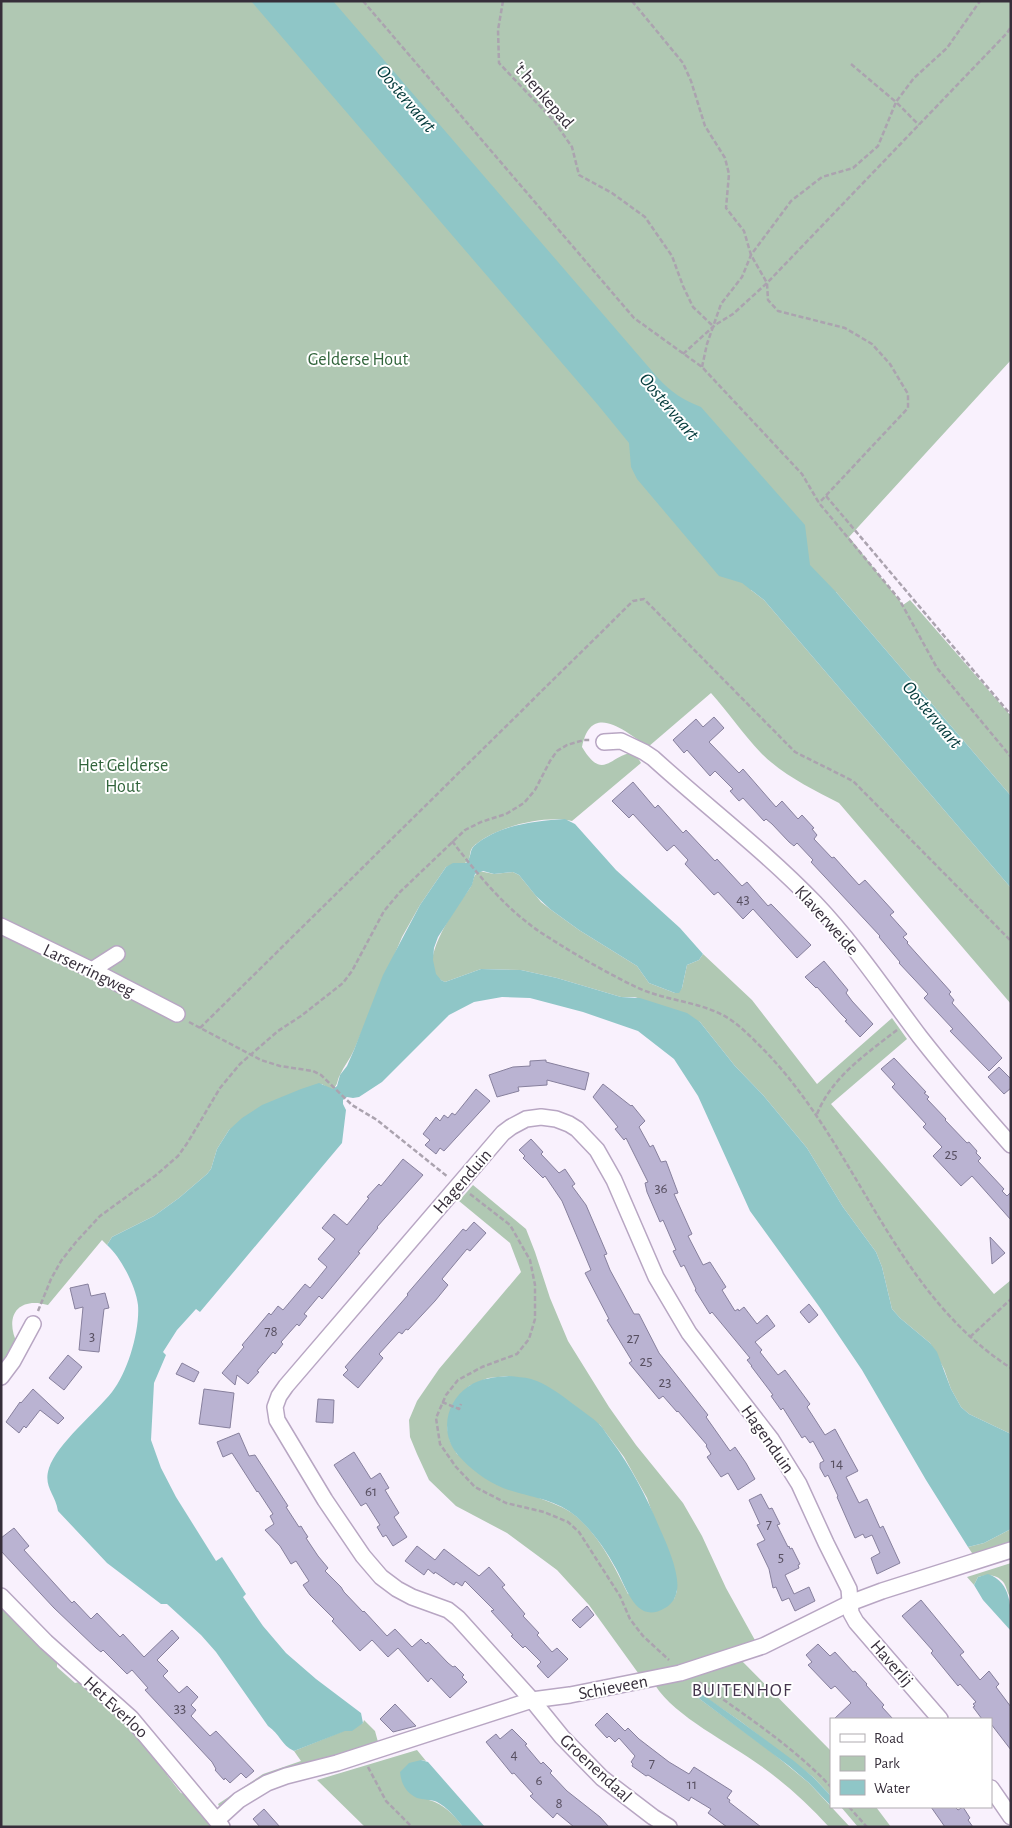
<svg xmlns="http://www.w3.org/2000/svg" width="1012" height="1828" viewBox="0 0 1012 1828" font-family="'Alegreya Sans',sans-serif">
<style>
.green{fill:#b0c8b3;fill-rule:evenodd}
.water{fill:#8fc6c7}
.building{fill:#bab3d2;stroke:#87809d}
.lines{fill:none;stroke-linecap:round;stroke-linejoin:round}
.minor-casing{stroke:#b8a6c3;stroke-width:18}
.path{stroke:#aba3af;stroke-width:2.5;stroke-dasharray:5 2.5;stroke-linecap:butt}
.minor{stroke:#fff;stroke-width:15}
.labels{text-anchor:middle;stroke-width:4;stroke-linejoin:round;paint-order:stroke}
.number-label{font-size:15px;fill:#574f60}
.street-label{font-size:18px;fill:#362e3a;stroke:#fff}
.park-label{font-size:18px;fill:#31643b;stroke:#fff}
.water-label{font-size:19px;font-style:italic;fill:#013839;stroke:#fff}
.neighbourhood-label{font-size:19px;letter-spacing:1px;fill:#45364e;stroke:#fff}
</style>
<rect width="100%" height="100%" fill="#f9f1fd"/>
<g class="green">
<path d="M1,1h1010v359l-162,177 54,68 7,-5 101,116v80l-175,-204 -85,-2 13,10 247,288v116l-172,-201c-27,-14 -56,-28 -78,-50 -18,-19 -33,-41 -50,-60l-63,54c-23,-16 -57,-46 -66,0 22,37 29,5 53,6l6,10 -69,58c-26,-6 -72,5 -93,21 -3,2 -7,5 -8,8 -2,5 0,10 -6,13 -6,2 -13,2 -19,4l-26,38 -18,32 -48,113c-4,9 -10,16 -14,25 -3,5 -2,10 -7,14h-4l-7,-5 -93,46 -12,19 -6,20 -4,5 -28,24 -25,18 -42,21 -5,8 -5,-5 -54,65c-32,-9 -44,13 -30,40l-17,24z"/>
<path d="M479,871l15,3 19,-2 6,3 22,27 9,7 29,21 58,36 12,17 26,10 7,-5 5,-23 12,-5 4,-6 49,46 65,84 75,-66 15,21 -76,65 163,190 17,-14v154l-42,-20 -8,-7 -10,-18 -7,-20 -14,-26 -30,-25 -8,-9 -10,-42 -6,-15 -33,-45 -36,-59 -44,-53 -28,-29 -35,-44 -65,-25h-14l-64,-19 -36,-8 -40,-1 -36,13c-36,-12 14,-79 25,-94 4,-6 2,-12 9,-17z"/>
<path d="M473,1185l53,44 9,23 15,46 18,43 41,66 27,38 47,58 19,33 24,52 30,54 -28,10 -87,25 -52,-72 -32,-35 -50,-37 -51,-27 -27,-26 -12,-26 -7,-17 -1,-17 8,-19 22,-32 82,-97 -11,-29 -51,-42zM509,1376l91,49 24,32 23,41 30,85v8l-3,8 -46,-5c-13,-27 -31,-63 -56,-81 -13,-9 -28,-12 -41,-19 -25,-13 -50,-27 -74,-40l-7,-13 -3,-14 22,-41 19,-8z"/>
<polygon points="1011,1529 1011,1544 974,1556 968,1547 984,1543"/>
<path d="M1011,1563v35c-4,-5 -4,-10 -7,-15 -7,-9 -16,-9 -26,-6l-4,8 -7,-8z"/>
<polygon points="1,1603 57,1660 57,1667 75,1683 83,1681 133,1727 169,1769 167,1775 181,1793 189,1795 215,1827 1,1827"/>
<path d="M740,1659l91,92v45l-18,-19 -73,-56 -44,-30 1,6 72,53 40,33 41,44h-21c-21,-23 -43,-43 -68,-61 -31,-23 -86,-49 -106,-81z"/>
<polygon points="364,1720 375,1731 378,1742 281,1772 220,1808 218,1804 263,1774 301,1761 294,1751 363,1723"/>
<path d="M417,1750l9,11 -5,-1 8,40c15,4 25,15 34,27h-98l-48,-47z"/>
<polygon points="841,1807 876,1807 891,1827 858,1827"/>
</g>
<g class="water">
<path d="M251,1h82l325,377c13,14 25,22 43,29l104,118 5,40 26,27 175,204v92l-247,-288 -22,-17 -23,-7 -82,-97 -6,-12 -2,-24 -31,-38z"/>
<path d="M565,819l10,5 41,46 64,58 23,26 -4,6 -12,5 -5,23 -3,5h-4l-26,-10 -12,-17 -58,-36 -29,-21 -14,-13 -17,-21 -6,-3 -19,2 -11,-3 -8,3 -3,11 -34,52 -4,11 -1,12 3,14 5,6 4,2 36,-13 40,1 36,8 64,19 19,1 47,15 13,9 35,44 28,29 44,53 36,59 33,45 6,15 10,42 8,9 30,25 7,9 14,37 10,18 8,7 42,20v95l-27,14 -16,4 -42,-67 -64,-110 -44,-65 -68,-94 -52,-115 -24,-37 -36,-28 -55,-19 -53,-14 -28,-1 -28,5 -25,13 -67,67 -23,15 -6,1 -6,-1 -4,3v4l3,6 -4,33 -142,169 -4,-3 -19,21 -14,22 3,3 -12,28 -3,57 10,28 15,29 40,64 6,-4 24,37 -3,3 20,29 23,27 30,26 45,34 2,10 -11,8h-7l-51,20c-13,-6 -14,-17 -26,-25l-52,-74 -15,-17 -34,-31h-6l-54,-41 -49,-52c-3,-18 -15,-24 -9,-43 8,-24 47,-56 63,-76 16,-20 28,-62 26,-87 -2,-18 -17,-48 -31,-60l5,-8 42,-21 25,-18 28,-24 4,-5 6,-20 12,-19 13,-12 20,-13 39,-16 18,-6 14,6 4,-3 3,-11 7,-9 7,-16 29,-75 37,-70 26,-38 7,-4h13c6,-6 3,-12 8,-17 24,-21 60,-25 91,-27z"/>
<path d="M509,1376c7,1 15,1 22,3 16,5 29,15 42,25 9,7 19,13 27,21 4,4 7,10 11,15 21,28 36,58 49,89 7,15 20,45 17,61 -1,8 -6,15 -12,18 -30,18 -39,-23 -50,-41 -9,-17 -26,-41 -42,-53 -21,-16 -46,-17 -70,-26 -17,-7 -34,-20 -45,-33 -19,-22 -12,-54 11,-69 12,-8 26,-9 40,-10z"/>
<path d="M988,1574c24,9 23,33 23,57l-28,-31 -9,-15 4,-8z"/>
<polygon points="696,1690 740,1721 794,1761 813,1777 831,1796 831,1806 809,1783 789,1766 697,1697 694,1693"/>
<path d="M421,1760l7,2 57,65h-22c-7,-9 -16,-20 -26,-25 -6,-3 -14,-2 -20,-4 -11,-5 -16,-15 -17,-26l9,-9z"/>
</g>
<g class="building">
<polygon points="714,717 724,728 709,742 739,773 743,769 776,807 782,801 798,819 802,815 814,828 812,829 817,835 814,839 832,858 834,857 859,885 865,880 894,912 890,915 907,934 903,937 908,942 907,943 951,992 949,994 954,1000 952,1003 1002,1058 989,1071 950,1031 953,1029 924,998 928,994 899,963 900,962 879,937 880,936 811,862 813,860 797,843 794,846 789,842 772,824 766,819 764,821 743,798 739,801 730,791 733,789 715,771 710,776 687,750 684,753 673,740 696,719 703,727"/>
<polygon points="633,782 655,808 658,805 683,833 686,830 715,861 717,859 742,886 747,882 768,906 771,904 811,945 797,958 753,909 743,919 718,892 714,895 685,864 688,860 674,845 667,851 633,814 629,818 612,801"/>
<polygon points="824,961 848,990 846,993 852,1001 873,1024 860,1037 845,1021 847,1020 842,1015 817,987 816,988 805,977"/>
<polygon points="894,1058 926,1092 924,1093 929,1097 927,1099 946,1119 945,1120 967,1143 969,1142 977,1151 976,1153 981,1158 978,1161 1004,1189 1002,1191 1007,1196 1011,1192 1011,1220 972,1176 961,1186 933,1156 942,1147 923,1127 926,1124 892,1087 895,1084 881,1069"/>
<polygon points="546,1060 546,1062 589,1073 585,1090 547,1080 547,1085 518,1087 519,1091 497,1097 489,1075 513,1067 530,1066 530,1061"/>
<polygon points="999,1067 1011,1079 1011,1088 1004,1094 988,1077"/>
<polygon points="603,1084 631,1106 632,1105 645,1121 639,1127 650,1147 653,1145 661,1162 666,1161 678,1193 674,1194 692,1234 688,1236 703,1265 710,1262 726,1287 722,1290 735,1311 738,1309 739,1311 744,1307 757,1324 767,1315 775,1326 755,1342 762,1350 760,1352 778,1375 785,1370 810,1404 807,1407 825,1435 835,1429 858,1471 846,1477 859,1503 867,1499 880,1528 883,1526 900,1563 877,1574 871,1558 880,1553 872,1535 865,1538 863,1534 855,1538 837,1497 838,1496 828,1475 825,1477 820,1468 820,1463 824,1461 813,1441 810,1443 805,1436 802,1438 783,1408 781,1410 771,1396 773,1395 751,1366 752,1366 747,1360 750,1358 712,1312 710,1314 695,1290 696,1289 684,1265 681,1267 673,1251 676,1250 663,1220 660,1222 647,1192 645,1183 648,1182 626,1138 624,1140 615,1129 618,1127 593,1097"/>
<polygon points="476,1089 490,1101 444,1151 440,1148 436,1154 425,1145 430,1140 423,1134 436,1117 440,1121 444,1115 448,1118 452,1113 455,1115"/>
<polygon points="531,1139 543,1152 541,1154 559,1173 565,1169 575,1184 572,1186 586,1205 607,1254 604,1255 610,1270 634,1314 639,1314 659,1353 708,1415 706,1417 730,1451 735,1447 746,1463 755,1479 738,1490 728,1473 721,1477 707,1457 711,1454 706,1446 707,1445 678,1411 677,1412 663,1396 659,1399 629,1363 632,1361 607,1320 609,1319 585,1273 591,1270 562,1201 545,1176 543,1178 523,1158 525,1156 519,1150"/>
<polygon points="403,1159 423,1175 377,1227 378,1228 358,1252 360,1253 322,1299 319,1296 304,1314 307,1316 299,1326 297,1324 281,1342 283,1344 275,1354 273,1352 257,1371 259,1372 248,1384 237,1375 235,1385 222,1373 244,1347 242,1345 269,1313 271,1315 278,1306 283,1310 305,1284 310,1288 327,1267 318,1259 335,1239 322,1228 334,1214 347,1225 369,1198 367,1197 379,1184 381,1186"/>
<polygon points="474,1222 486,1233 470,1251 467,1249 442,1279 448,1285 435,1301 408,1330 406,1329 402,1334 399,1332 379,1354 383,1358 358,1388 343,1375 348,1370 345,1367 408,1295 407,1294 463,1229 466,1231"/>
<polygon points="990,1237 1005,1253 992,1264"/>
<polygon points="88,1284 91,1296 105,1293 109,1308 104,1309 99,1352 79,1350 83,1307 75,1309 70,1288"/>
<polygon points="809,1304 818,1315 809,1323 800,1312"/>
<polygon points="68,1355 82,1367 64,1390 49,1378"/>
<polygon points="182,1363 199,1372 194,1382 176,1374"/>
<polygon points="33,1389 64,1418 58,1424 40,1410 26,1428 24,1426 19,1433 6,1422 20,1402 21,1403"/>
<polygon points="204,1389 234,1393 230,1428 199,1424"/>
<polygon points="318,1399 334,1400 333,1423 316,1422"/>
<polygon points="239,1433 249,1456 255,1455 288,1506 286,1507 299,1527 301,1526 304,1531 308,1537 306,1538 318,1556 328,1568 325,1571 341,1587 344,1592 363,1612 364,1611 387,1636 395,1629 412,1647 421,1639 426,1644 428,1642 448,1663 453,1667 455,1666 464,1675 462,1677 467,1682 450,1698 431,1678 428,1682 398,1648 388,1657 372,1640 360,1651 332,1621 334,1619 310,1595 303,1585 309,1581 296,1561 291,1564 280,1546 265,1530 274,1524 270,1516 273,1514 258,1491 257,1492 232,1453 223,1457 217,1442"/>
<polygon points="354,1452 371,1479 380,1473 389,1488 385,1490 399,1513 394,1517 407,1537 393,1546 386,1535 383,1537 377,1527 380,1525 366,1503 361,1506 334,1465"/>
<polygon points="761,1494 769,1509 772,1508 780,1524 777,1525 788,1547 789,1546 790,1549 792,1548 800,1564 798,1565 799,1568 785,1575 794,1594 809,1587 815,1601 795,1611 789,1598 782,1601 776,1587 773,1588 769,1569 757,1544 765,1540 757,1525 760,1524 749,1500"/>
<polygon points="14,1528 29,1546 24,1550 72,1603 74,1601 91,1619 97,1613 120,1637 123,1634 144,1657 172,1630 179,1638 157,1660 168,1671 163,1676 179,1693 187,1686 198,1697 191,1705 196,1710 191,1716 210,1736 216,1731 254,1771 246,1778 241,1773 230,1783 225,1778 224,1780 215,1770 216,1769 212,1762 145,1690 148,1688 132,1670 127,1674 103,1650 101,1652 96,1648 54,1608 1,1551 1,1538"/>
<polygon points="417,1546 435,1560 444,1549 479,1576 489,1567 505,1585 502,1587 525,1614 523,1616 539,1633 537,1635 552,1652 557,1648 568,1659 548,1678 537,1666 541,1662 525,1646 523,1648 511,1636 513,1635 491,1611 494,1610 465,1581 462,1586 456,1582 454,1585 435,1572 434,1574 428,1569 424,1575 405,1561"/>
<polygon points="921,1600 964,1652 960,1655 980,1680 989,1671 999,1684 996,1687 1011,1707 1011,1750 991,1724 991,1719 982,1719 973,1707 975,1706 973,1704 976,1702 960,1684 958,1686 931,1653 933,1651 902,1616"/>
<polygon points="587,1606 594,1615 580,1628 572,1620"/>
<polygon points="818,1644 830,1656 835,1652 853,1672 855,1671 867,1684 866,1685 884,1705 882,1707 893,1719 834,1719 851,1703 835,1686 831,1689 808,1665 812,1662 806,1655"/>
<polygon points="395,1704 416,1726 393,1732 380,1719"/>
<polygon points="607,1713 625,1731 628,1728 639,1739 669,1762 689,1774 694,1767 732,1791 727,1798 730,1800 729,1802 761,1827 727,1827 708,1813 711,1809 691,1797 689,1801 648,1775 646,1776 632,1766 633,1764 631,1762 635,1756 619,1738 615,1742 609,1736 607,1738 595,1725"/>
<polygon points="512,1729 527,1744 525,1745 541,1764 543,1762 552,1771 550,1773 567,1791 600,1817 609,1827 574,1827 557,1813 553,1818 530,1796 533,1794 514,1773 512,1774 486,1742 496,1734 500,1739"/>
<polygon points="931,1807 955,1807 958,1810 963,1807 970,1818 968,1820 973,1827 945,1827"/>
<polygon points="264,1809 280,1827 260,1827 253,1819"/>
</g>
<g class="lines">
<g class="minor-casing">
<g id="minor">
<path d="M604,742l17,-1 23,11 9,6c54,49 112,93 162,145 39,41 71,89 105,134 29,37 60,73 91,108"/>
<polyline points="1,926 92,970 177,1014"/>
<polyline points="92,970 117,954"/>
<polyline points="1,1377 13,1361 33,1324"/>
<polyline points="1,1596 46,1642 131,1718 222,1827"/>
<polyline points="991,1788 1011,1817"/>
<polyline points="217,1820 239,1800 267,1783 286,1776 337,1763 532,1700 570,1695 680,1673 763,1646 850,1603 882,1591 1011,1550"/>
<polyline points="669,1827 653,1817 602,1778 562,1737 532,1700 458,1618 448,1610 412,1597 397,1589 381,1577 363,1556 325,1500 277,1420 275,1407 279,1396 286,1386 503,1133 511,1127 526,1119 541,1117 556,1119 569,1124 577,1129 597,1150 614,1180 656,1277 689,1333 771,1439 799,1484 826,1543 849,1589 851,1613 856,1622 940,1719"/>
</g>
</g>
<g class="path">
<polyline points="363,1 634,318 702,367 802,474 819,503 899,599 937,668 1011,757"/>
<polyline points="503,1 498,30 499,63 554,121 572,147 579,175 612,193 645,217 672,256 683,286 693,307 713,326"/>
<polyline points="632,1 683,63 691,81 705,126 725,158 729,174 726,208 744,231 751,255 767,283 768,300 778,311 845,328 872,344 890,364 908,394 908,408 819,503"/>
<polyline points="851,64 896,102 914,78 947,48 980,1"/>
<polyline points="683,354 715,325 733,314 767,283 1007,33 1011,27"/>
<polyline points="702,367 707,344 721,304 742,277 751,255 791,201 822,177 853,168 878,146 896,102 919,125"/>
<polyline points="826,496 1011,715"/>
<path d="M452,841c26,34 53,67 88,91 31,20 63,39 96,55 29,14 64,14 92,31 11,7 20,16 29,25 100,97 133,248 254,325"/>
<polyline points="189,1022 261,1060 280,1066 313,1071 321,1075 352,1105 377,1120 448,1177"/>
<polyline points="200,1028 633,601 644,599 795,752 853,781 1011,941"/>
<path d="M817,1114c15,-37 49,-60 80,-84"/>
<polyline points="470,1194 510,1225 530,1260 535,1285 535,1319 529,1339 517,1354 482,1367 458,1380 446,1395 436,1418 440,1444 456,1467 475,1487 506,1503 544,1512 568,1522 579,1532 620,1596 630,1619 643,1636 669,1660"/>
<polyline points="38,1311 51,1279 61,1261 76,1242 100,1216 155,1176 178,1156 188,1142 220,1088 240,1064 278,1031 301,1016 343,983 352,971 384,911 400,892 465,830 481,822 506,814 524,803 535,790 550,761 557,751 567,745 584,740 590,740"/>
<polyline points="970,1337 1011,1299"/>
<polyline points="442,1402 459,1409 461,1404"/>
<path d="M699,1682c45,33 94,64 132,105"/>
<polyline points="368,1767 386,1801 412,1827"/>
<polyline points="849,1807 867,1827"/>
</g>
<use href="#minor" class="minor"/>
</g>
<g class="labels">
<g class="number-label">
<text x="743" y="904">43</text>
<text x="951" y="1159">25</text>
<text x="661" y="1193">36</text>
<text x="271" y="1336">78</text>
<text x="92" y="1341">3</text>
<text x="633" y="1343">27</text>
<text x="646" y="1366">25</text>
<text x="665" y="1387">23</text>
<text x="837" y="1468">14</text>
<text x="371" y="1496">61</text>
<text x="769" y="1529">7</text>
<text x="781" y="1562">5</text>
<text x="180" y="1713">33</text>
<text x="514" y="1759">4</text>
<text x="652" y="1768">7</text>
<text x="539" y="1785">6</text>
<text x="692" y="1789">11</text>
<text x="559" y="1808">8</text>
</g>
<g class="street-label">
<text transform="translate(544 95) rotate(49)" y="6">'t henkepad</text>
<text transform="translate(827 920) rotate(48)" y="6">Klaverweide</text>
<text transform="translate(89 970) rotate(26)" y="6">Larserringweg</text>
<text transform="translate(462 1181) rotate(-49)" y="6">Hagenduin</text>
<text transform="translate(768 1439) rotate(55)" y="6">Hagenduin</text>
<text transform="translate(892 1663) rotate(49)" y="6">Haverlij</text>
<text transform="translate(613 1687) rotate(-11)" y="6">Schieveen</text>
<text transform="translate(116 1707) rotate(43)" y="6">Het Everloo</text>
<text transform="translate(596 1768) rotate(43)" y="6">Groenendaal</text>
</g>
<g class="park-label">
<text x="358" y="365">Gelderse Hout</text>
<text x="123" y="771">Het Gelderse<tspan x="123" dy="21">Hout</tspan></text>
</g>
<g class="water-label">
<text transform="translate(407 98) rotate(50)" y="7">Oostervaart</text>
<text transform="translate(670 406) rotate(50)" y="7">Oostervaart</text>
<text transform="translate(933 714) rotate(50)" y="7">Oostervaart</text>
</g>
<g class="neighbourhood-label">
<text x="742" y="1696">BUITENHOF</text>
</g>
</g>
<rect width="1012" height="1828" fill="none" stroke="#362e3a" stroke-width="5"/>
<rect x="830" y="1718" width="162" height="90" fill="#ffffff" stroke="#afabb0"/>
<rect x="840" y="1734" width="25" height="8" fill="#ffffff" stroke="#afabb0"/>
<text x="874" y="1743" font-size="15" fill="#362e3a">Road</text>
<rect x="840" y="1756" width="25" height="15" fill="#b0c8b3" stroke="#afabb0"/>
<text x="874" y="1768" font-size="15" fill="#362e3a">Park</text>
<rect x="840" y="1780" width="25" height="15" fill="#8fc6c7" stroke="#afabb0"/>
<text x="874" y="1793" font-size="15" fill="#362e3a">Water</text>
</svg>
